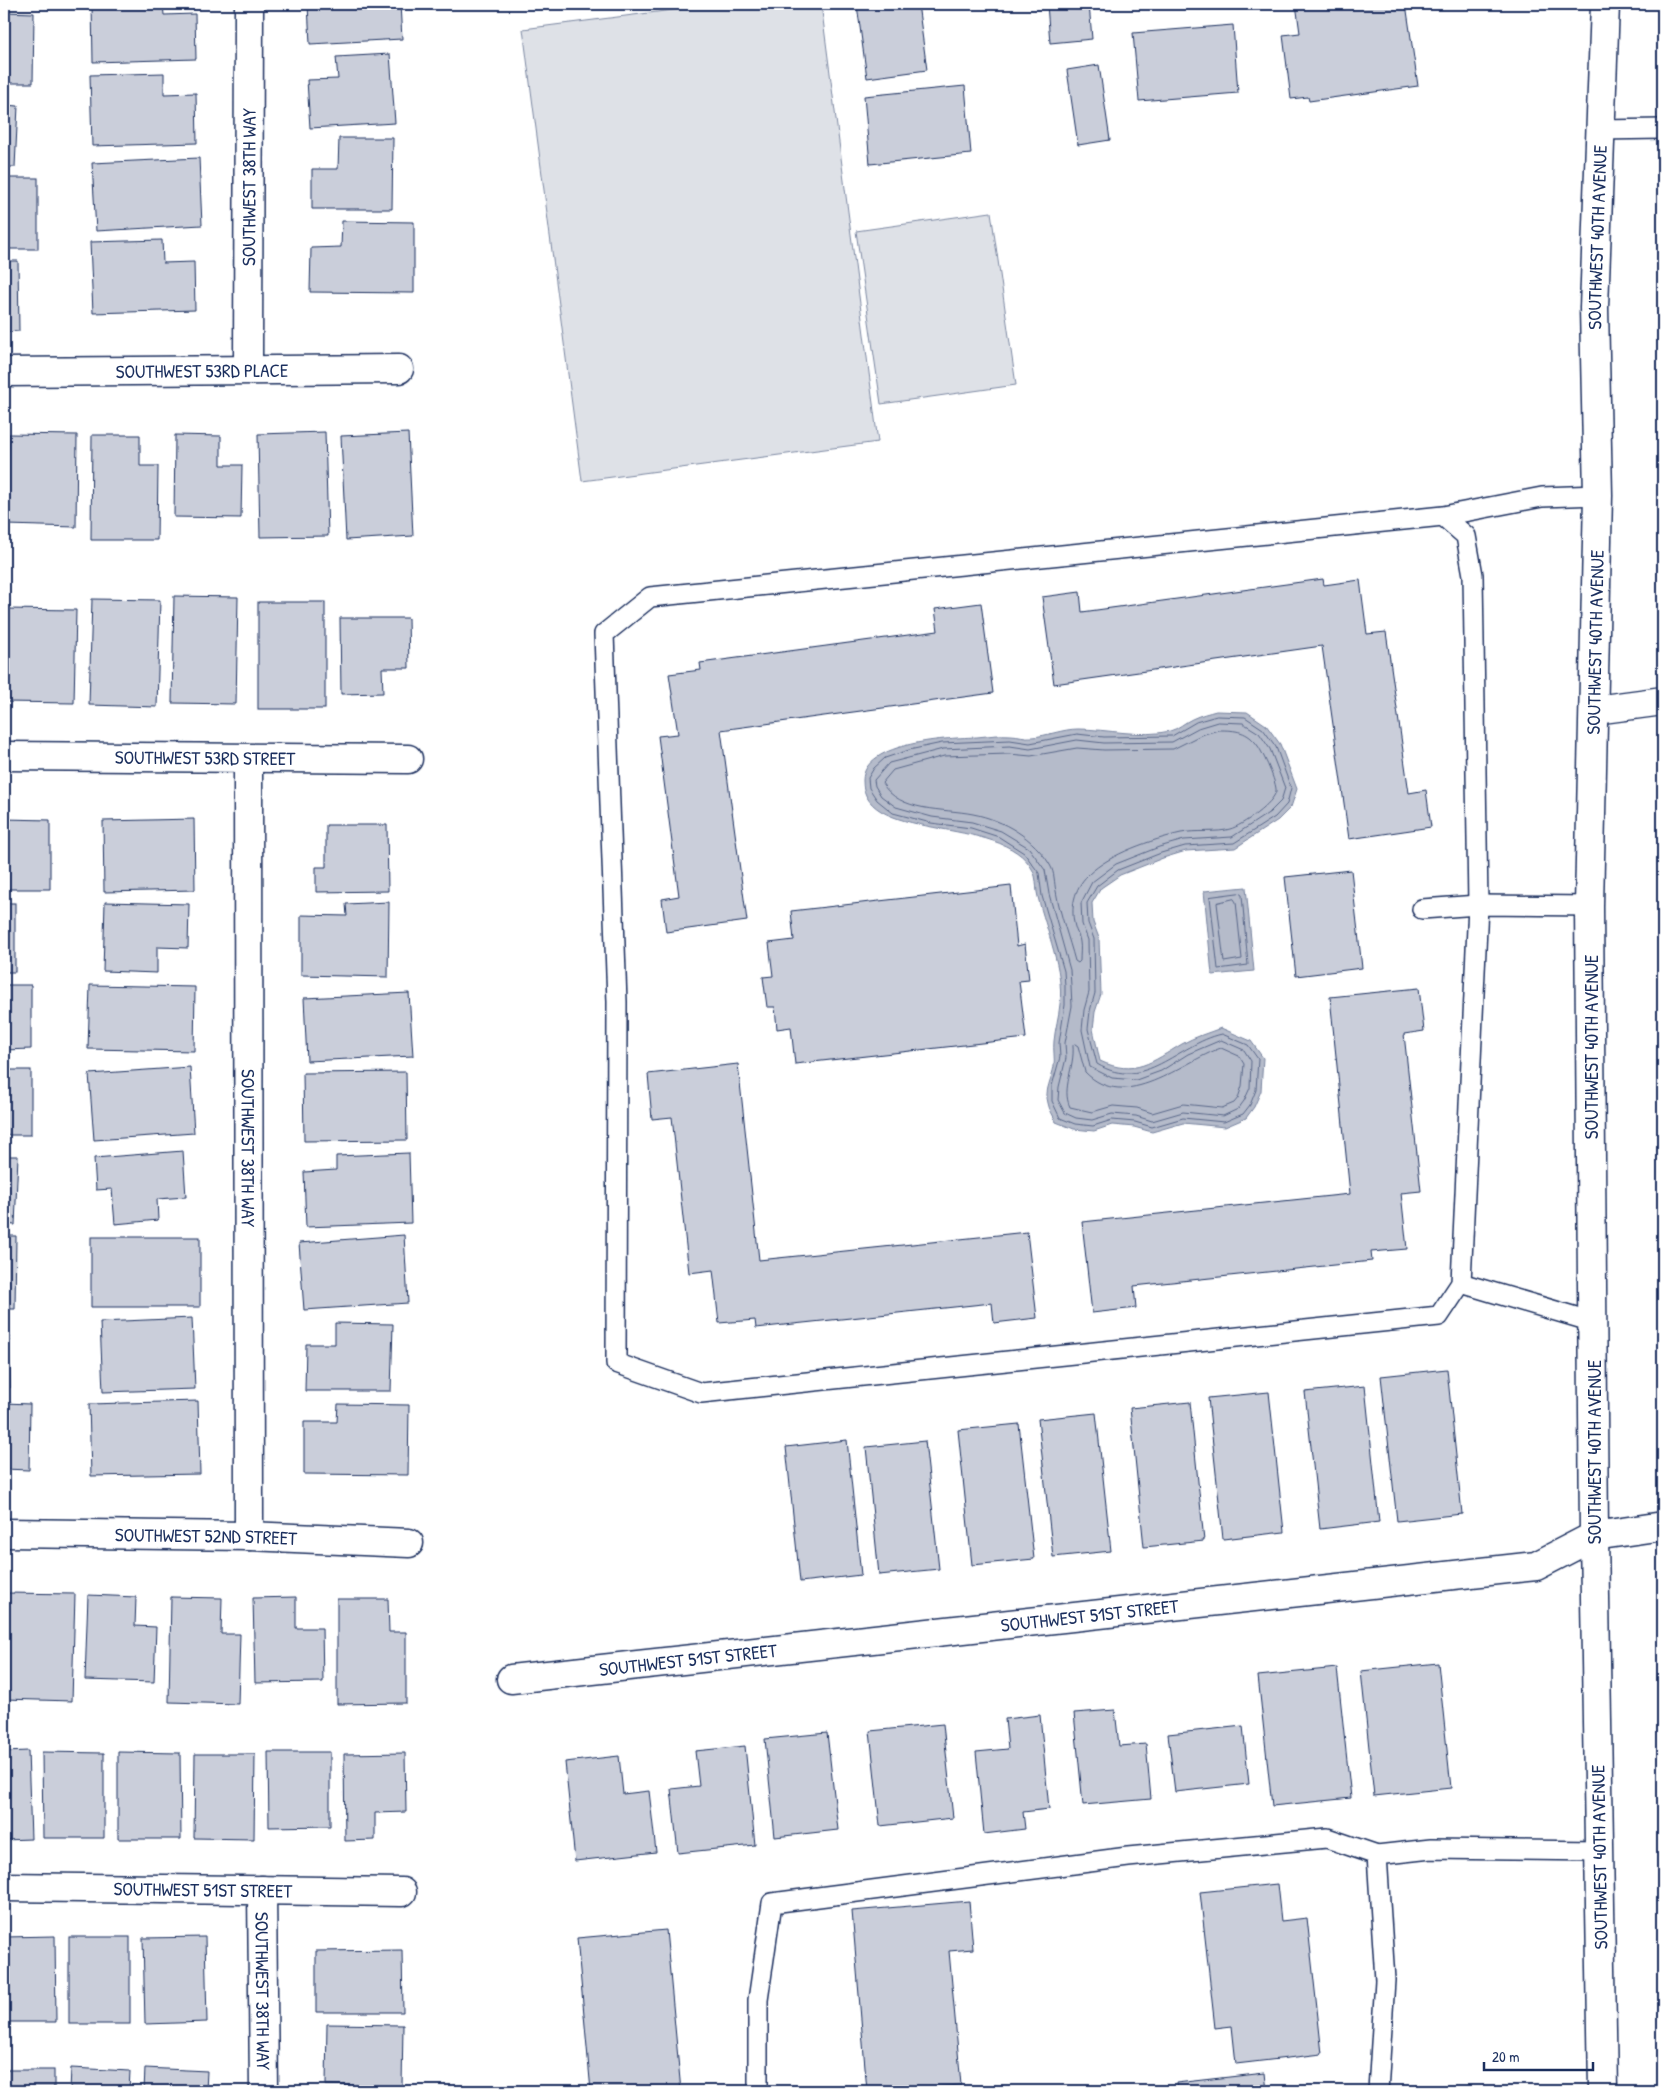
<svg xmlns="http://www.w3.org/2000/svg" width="1667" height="2095" viewBox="0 0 1667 2095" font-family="'Patrick Hand',sans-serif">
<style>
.green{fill:#dee1e7;stroke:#7c88a2}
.water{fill:#b5bbca;stroke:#77839f}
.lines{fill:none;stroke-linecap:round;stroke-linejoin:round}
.shore{stroke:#596789;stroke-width:1}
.building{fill:#caceda;stroke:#1b2f5e}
.service-casing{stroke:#1b2f5e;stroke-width:22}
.minor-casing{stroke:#1b2f5e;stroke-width:31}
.tertiary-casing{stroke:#1b2f5e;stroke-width:31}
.service{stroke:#fff;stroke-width:19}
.minor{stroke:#fff;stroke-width:28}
.tertiary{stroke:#fff;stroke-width:28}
.labels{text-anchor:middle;stroke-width:4;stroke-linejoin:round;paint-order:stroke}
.street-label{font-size:19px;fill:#1b2f5e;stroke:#fff}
</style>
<rect width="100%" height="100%" fill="#fff"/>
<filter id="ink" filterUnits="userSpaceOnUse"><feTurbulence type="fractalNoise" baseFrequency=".02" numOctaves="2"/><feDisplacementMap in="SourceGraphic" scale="10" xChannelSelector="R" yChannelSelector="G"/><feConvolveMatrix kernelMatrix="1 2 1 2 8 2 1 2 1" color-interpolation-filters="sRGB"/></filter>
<g filter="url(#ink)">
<g class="green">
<polygon points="720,4 821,4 878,442 582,481 523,29"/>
<polygon points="991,212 1016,385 881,404 856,231"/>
</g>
<g class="water">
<path d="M1216,711l31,1 19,13 14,19 17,45 -6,18 -13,13 -43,28 -49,3 -23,7 -43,17 -19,13 -9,15 1,19 6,16 2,56 -6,18 -2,17 7,32c35,16 52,1 82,-17 12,-7 26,-11 39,-16l30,13 12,17 -2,33 -7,16 -8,11 -21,9 -42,-4 -31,9 -18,-5 -22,-2 -18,6 -20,-2 -18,-7c-2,-6 -7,-12 -8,-19 -4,-13 4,-24 6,-37 1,-8 -1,-16 0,-25 1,-12 5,-25 6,-37 4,-34 -14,-74 -22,-107 -2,-6 -1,-14 -3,-21 -20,-64 -174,-30 -172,-96 1,-39 88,-42 114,-43 11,-1 23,-3 34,-2 7,0 14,3 21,2 15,-1 31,-8 46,-8 29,0 63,9 92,2 8,-2 15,-9 22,-12 8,-4 17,-6 24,-8z"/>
<polygon points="1246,887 1254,971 1212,975 1204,891"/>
</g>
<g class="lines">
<g class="shore">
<path d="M1217,716l28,1 18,12 13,18 15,41 -4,16 -12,13 -41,26 -49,3 -24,7 -43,17 -21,16 -10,17 1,20 6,16 1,54 -5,18 -2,18 9,35c48,29 80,-20 125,-30l26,11 10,14 -2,31 -6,15 -7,9 -19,8 -41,-4 -31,9 -17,-5 -23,-2 -19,6 -18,-2 -15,-6 -8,-17v-15l8,-29 -1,-14 6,-38v-19l-1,-15 -22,-75 -3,-23 -15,-20 -25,-16 -28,-9 -40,-5 -38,-10 -16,-13 -8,-12 -1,-10 6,-10 11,-10 24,-8 33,-7 68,-3 20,3 47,-9 27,3 68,-1 24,-14z"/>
<polygon points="1218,722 1243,723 1259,733 1270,749 1285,788 1281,801 1270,812 1232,837 1184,840 1159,847 1116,864 1092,882 1081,903 1082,924 1088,940 1089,992 1084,1010 1082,1030 1090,1067 1112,1078 1136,1080 1161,1071 1188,1054 1221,1040 1244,1050 1251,1061 1250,1088 1244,1101 1238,1109 1223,1116 1183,1112 1152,1121 1136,1116 1112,1114 1092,1120 1076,1118 1065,1113 1058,1100 1059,1087 1066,1058 1065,1043 1072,1006 1071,986 1070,970 1049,894 1045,870 1029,848 1001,831 972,822 932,817 896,807 881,796 875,786 874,780 889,763 943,749 1010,746 1030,749 1077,740 1104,743 1172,742 1198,728"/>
<path d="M1219,730c17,0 29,1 39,16 5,7 19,37 18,45 -2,12 -34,35 -46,38 -12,4 -34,1 -49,4 -30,7 -70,20 -93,42 -14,13 -18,34 -13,52 1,5 5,10 5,15 1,5 0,13 0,19l-2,2 -3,-2c-6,-23 -15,-46 -19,-70 -2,-8 -1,-18 -6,-26 -16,-27 -46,-45 -77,-51 -30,-6 -73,-1 -91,-31l11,-13 51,-14 65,-2 22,2 46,-8 27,2 69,-1 28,-14z"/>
<polygon points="1239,893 1242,895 1248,965 1218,969 1210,897"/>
<polygon points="1234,899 1236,902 1242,959 1224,962 1217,903"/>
<path d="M1075,1044l3,2 7,26c41,42 96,-10 136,-24l18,8 5,8 -2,22 -4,12 -4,5 -12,5 -39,-4 -31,9 -15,-5 -24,-2 -21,6 -22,-5c-9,-19 5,-39 3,-61z"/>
</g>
</g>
<g class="building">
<polygon points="92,4 163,4 164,15 195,14 196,59 93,62"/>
<polygon points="308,4 400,4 402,39 310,44"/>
<polygon points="918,4 927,70 867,78 857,5"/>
<polygon points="1047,4 1089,4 1092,39 1050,43"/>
<polygon points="1296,4 1406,4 1418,86 1309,101 1308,97 1291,99 1283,35 1300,33"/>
<polygon points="4,12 34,13 33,83 4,83"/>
<polygon points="1233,25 1238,93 1139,101 1133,33"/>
<polygon points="390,54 395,123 310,128 307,80 338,79 336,57"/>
<polygon points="1099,65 1110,140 1078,145 1067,70"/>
<polygon points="164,73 164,94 196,93 197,143 92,146 90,75"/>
<polygon points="965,86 971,154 870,164 864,96"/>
<polygon points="4,105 18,106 15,167 4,167"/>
<polygon points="339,138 393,138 392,209 312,209 312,169 338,169"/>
<polygon points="199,158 202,225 96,231 92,163"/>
<rect x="4" y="178" width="34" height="71"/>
<polygon points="342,221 414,222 414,293 310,292 311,248 341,247"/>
<polygon points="162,240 163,263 194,262 195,310 93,313 90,242"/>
<polygon points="4,261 18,261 19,331 4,332"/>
<polygon points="325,432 328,536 260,537 258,434"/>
<polygon points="408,433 413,536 346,540 341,436"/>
<polygon points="9,434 77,435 76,527 7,525"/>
<polygon points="92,435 140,435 140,466 158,466 157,540 91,540"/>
<polygon points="175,435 221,436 221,465 242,465 241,518 174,517"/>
<polygon points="1323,579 1324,585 1360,580 1367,634 1386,632 1409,793 1426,790 1431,827 1349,839 1322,646 1054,684 1042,597 1080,592 1082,612"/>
<polygon points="174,596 238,597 236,704 172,703"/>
<polygon points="92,599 160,600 157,707 89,705"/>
<rect x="258" y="602" width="67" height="107"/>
<polygon points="981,603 993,693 721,730 747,921 666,932 662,899 679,896 658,736 678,734 669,674 701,670 700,663 938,631 935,609"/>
<polygon points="6,609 76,610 74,703 4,702"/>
<polygon points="340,618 408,618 409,668 382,668 383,693 341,694"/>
<polygon points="4,819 50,820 50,889 4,889"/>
<polygon points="194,819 195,890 104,892 103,821"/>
<polygon points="326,825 387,825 388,891 316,892 316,867 326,867"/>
<polygon points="1351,870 1362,968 1296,976 1285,877"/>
<polygon points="1011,886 1017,946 1025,944 1029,980 1019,981 1026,1038 795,1064 791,1027 777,1029 775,1007 767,1007 763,977 773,976 769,943 794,940 791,911"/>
<polygon points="105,902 189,904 188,948 157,947 157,973 103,971"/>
<polygon points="389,902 388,977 301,975 301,915 347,916 346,904"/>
<rect x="4" y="903" width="11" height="69"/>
<polygon points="4,985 31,985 31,1049 4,1050"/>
<polygon points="90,985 195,987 194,1051 88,1049"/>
<polygon points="1419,988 1424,1031 1404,1034 1421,1191 1401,1193 1407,1249 1371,1252 1372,1261 1134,1286 1136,1308 1092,1313 1082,1222 1350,1194 1330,997"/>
<polygon points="409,993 413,1056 307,1061 304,998"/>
<polygon points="738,1064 759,1260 1027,1232 1037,1318 994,1323 992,1303 756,1328 755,1320 719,1323 713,1270 689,1273 672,1117 652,1119 648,1074"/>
<polygon points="190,1067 194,1133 94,1140 89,1074"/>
<rect x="4" y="1070" width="27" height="65"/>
<polygon points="406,1072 407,1140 304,1141 303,1073"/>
<polygon points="183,1151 186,1197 157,1199 158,1220 115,1224 112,1189 96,1190 94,1158"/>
<polygon points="409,1153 411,1223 306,1227 304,1172 336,1170 336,1156"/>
<polygon points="4,1156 18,1156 15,1225 4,1224"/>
<polygon points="404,1235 408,1303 304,1310 299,1243"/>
<polygon points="4,1236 16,1236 15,1309 4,1309"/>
<rect x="91" y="1237" width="109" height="70"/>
<polygon points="192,1318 195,1389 103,1392 100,1322"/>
<polygon points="4,1319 9,1319 10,1388 4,1388"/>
<polygon points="335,1323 393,1324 391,1391 305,1391 306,1344 335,1344"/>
<polygon points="1447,1369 1462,1514 1397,1521 1381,1376"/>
<polygon points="1365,1386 1379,1522 1320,1529 1305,1392"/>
<polygon points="1269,1392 1284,1532 1223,1539 1208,1398"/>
<polygon points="198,1401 200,1474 91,1476 89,1404"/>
<polygon points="1190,1402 1204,1541 1144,1547 1130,1408"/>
<polygon points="4,1403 30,1404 29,1470 4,1469"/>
<polygon points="338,1404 409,1405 408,1475 304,1474 304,1422 337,1422"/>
<polygon points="1096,1413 1111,1551 1053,1557 1038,1419"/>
<polygon points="1019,1424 1034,1559 972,1565 958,1430"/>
<polygon points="847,1440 861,1575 800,1582 786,1447"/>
<polygon points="925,1441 939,1569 879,1575 866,1447"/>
<polygon points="6,1593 75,1594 72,1701 4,1699"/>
<polygon points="88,1595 136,1597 135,1626 156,1627 154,1682 85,1680"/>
<polygon points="171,1597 222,1598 221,1634 240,1634 238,1704 169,1702"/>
<polygon points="296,1597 296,1628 322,1628 323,1682 255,1683 253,1598"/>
<polygon points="337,1599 388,1599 389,1632 406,1632 406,1703 337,1704"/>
<polygon points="1438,1663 1451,1788 1374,1796 1361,1671"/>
<polygon points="1337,1668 1351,1798 1272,1806 1258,1676"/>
<polygon points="1115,1710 1119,1746 1146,1744 1151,1799 1083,1805 1074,1713"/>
<polygon points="1040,1715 1049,1809 1023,1812 1025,1829 984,1834 976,1752 1008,1749 1005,1719"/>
<polygon points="943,1724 953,1818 880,1826 870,1731"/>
<polygon points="1243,1726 1249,1784 1175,1792 1168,1734"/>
<polygon points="827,1733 838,1830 775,1837 765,1739"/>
<polygon points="745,1746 755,1845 678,1853 671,1789 699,1786 695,1751"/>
<polygon points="28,1751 31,1839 4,1840 4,1752"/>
<polygon points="42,1752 104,1753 104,1838 43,1838"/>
<polygon points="118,1752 180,1753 181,1839 118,1839"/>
<polygon points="268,1752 330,1752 330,1826 269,1827"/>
<polygon points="405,1753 406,1812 375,1813 375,1840 345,1841 344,1754"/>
<polygon points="195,1754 255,1754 254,1839 194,1838"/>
<polygon points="619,1756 623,1794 649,1791 656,1852 575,1861 565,1762"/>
<polygon points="1277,1884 1281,1921 1307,1918 1322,2054 1236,2064 1232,2026 1215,2028 1200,1892"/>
<polygon points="969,1901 973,1949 949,1951 961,2085 867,2091 852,1911"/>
<polygon points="666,1930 681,2091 591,2091 577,1938"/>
<polygon points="55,1936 56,2022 4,2022 4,1937"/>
<rect x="69" y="1937" width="61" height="87"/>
<polygon points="205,1937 207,2022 145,2024 143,1938"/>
<polygon points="402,1950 403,2012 316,2012 316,1951"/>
<polygon points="327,2024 403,2025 402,2086 326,2085"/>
<polygon points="71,2068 130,2071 129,2091 70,2091"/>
<polygon points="145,2068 207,2071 206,2091 144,2091"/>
<rect x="4" y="2070" width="50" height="21"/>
<polygon points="1265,2073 1267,2091 1177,2091 1176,2083"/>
</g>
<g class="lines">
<g class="service-casing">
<g id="service">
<polyline points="1599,130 1663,129"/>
<polyline points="1443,516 1466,536 1473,575 1478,905 1461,1283 1439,1316 701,1393 616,1363 617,1002 604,634 650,597 1443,516 1542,497 1598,495"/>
<polyline points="1422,909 1478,905 1589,906"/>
<polyline points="1461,1283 1593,1322"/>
<polyline points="758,2091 758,2000 772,1903 1128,1857 1327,1838 1377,1855"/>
<polyline points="1378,2091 1385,1980 1377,1855 1431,1849 1599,1851"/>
</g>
</g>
<g class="minor-casing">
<g id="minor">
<path id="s1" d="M248,369l1,-365"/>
<path id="s2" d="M4,372l395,-3"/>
<polyline points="1595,710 1663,701"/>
<path id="s3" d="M4,756l404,3"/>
<path id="s4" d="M248,759l1,777"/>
<path id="s5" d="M4,1533l245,3 160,7"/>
<path id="s6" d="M511,1679l1025,-113 58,-30 69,-10"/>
<path id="s7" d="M4,1887l398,5"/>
<path id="s8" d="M262,1890l2,201"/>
</g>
</g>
<g class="tertiary-casing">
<g id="tertiary">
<path id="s9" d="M1603,2091l-9,-555 -5,-630 9,-411 -4,-187 11,-304"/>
</g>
</g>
<use href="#service" class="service"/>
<use href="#minor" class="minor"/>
<use href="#tertiary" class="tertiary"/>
</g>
</g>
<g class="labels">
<g class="street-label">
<text dy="7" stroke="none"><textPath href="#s1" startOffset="182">SOUTHWEST 38TH WAY</textPath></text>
<text dy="7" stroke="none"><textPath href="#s9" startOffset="1854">SOUTHWEST 40TH AVENUE</textPath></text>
<text dy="7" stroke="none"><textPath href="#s2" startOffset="198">SOUTHWEST 53RD PLACE</textPath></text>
<text dy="7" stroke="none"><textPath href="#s9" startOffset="1449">SOUTHWEST 40TH AVENUE</textPath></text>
<text dy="7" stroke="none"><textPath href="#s3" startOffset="201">SOUTHWEST 53RD STREET</textPath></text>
<text transform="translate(1591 1047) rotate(-90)" y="7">SOUTHWEST 40TH AVENUE</text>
<text dy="7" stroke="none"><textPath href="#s4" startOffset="389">SOUTHWEST 38TH WAY</textPath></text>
<text transform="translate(1594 1452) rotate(-90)" y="7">SOUTHWEST 40TH AVENUE</text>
<text dy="7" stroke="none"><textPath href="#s5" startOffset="202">SOUTHWEST 52ND STREET</textPath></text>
<text dy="7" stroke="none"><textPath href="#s6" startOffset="582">SOUTHWEST 51ST STREET</textPath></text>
<text dy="7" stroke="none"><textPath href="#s6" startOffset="178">SOUTHWEST 51ST STREET</textPath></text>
<text transform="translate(1599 1857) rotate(-91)" y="7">SOUTHWEST 40TH AVENUE</text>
<text dy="7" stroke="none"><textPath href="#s7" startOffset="199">SOUTHWEST 51ST STREET</textPath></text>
<text dy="7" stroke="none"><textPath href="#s8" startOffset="101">SOUTHWEST 38TH WAY</textPath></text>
</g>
</g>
<rect width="1667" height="2095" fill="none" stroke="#fff" stroke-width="20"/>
<rect x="10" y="10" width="1647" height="2075" fill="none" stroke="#1b2f5e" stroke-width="2" filter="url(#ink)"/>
<path d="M1484 2062v8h109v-8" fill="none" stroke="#1b2f5e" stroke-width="2.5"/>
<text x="1492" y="2062" font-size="15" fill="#1b2f5e" stroke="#ffffff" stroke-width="4" paint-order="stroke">20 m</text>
</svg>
